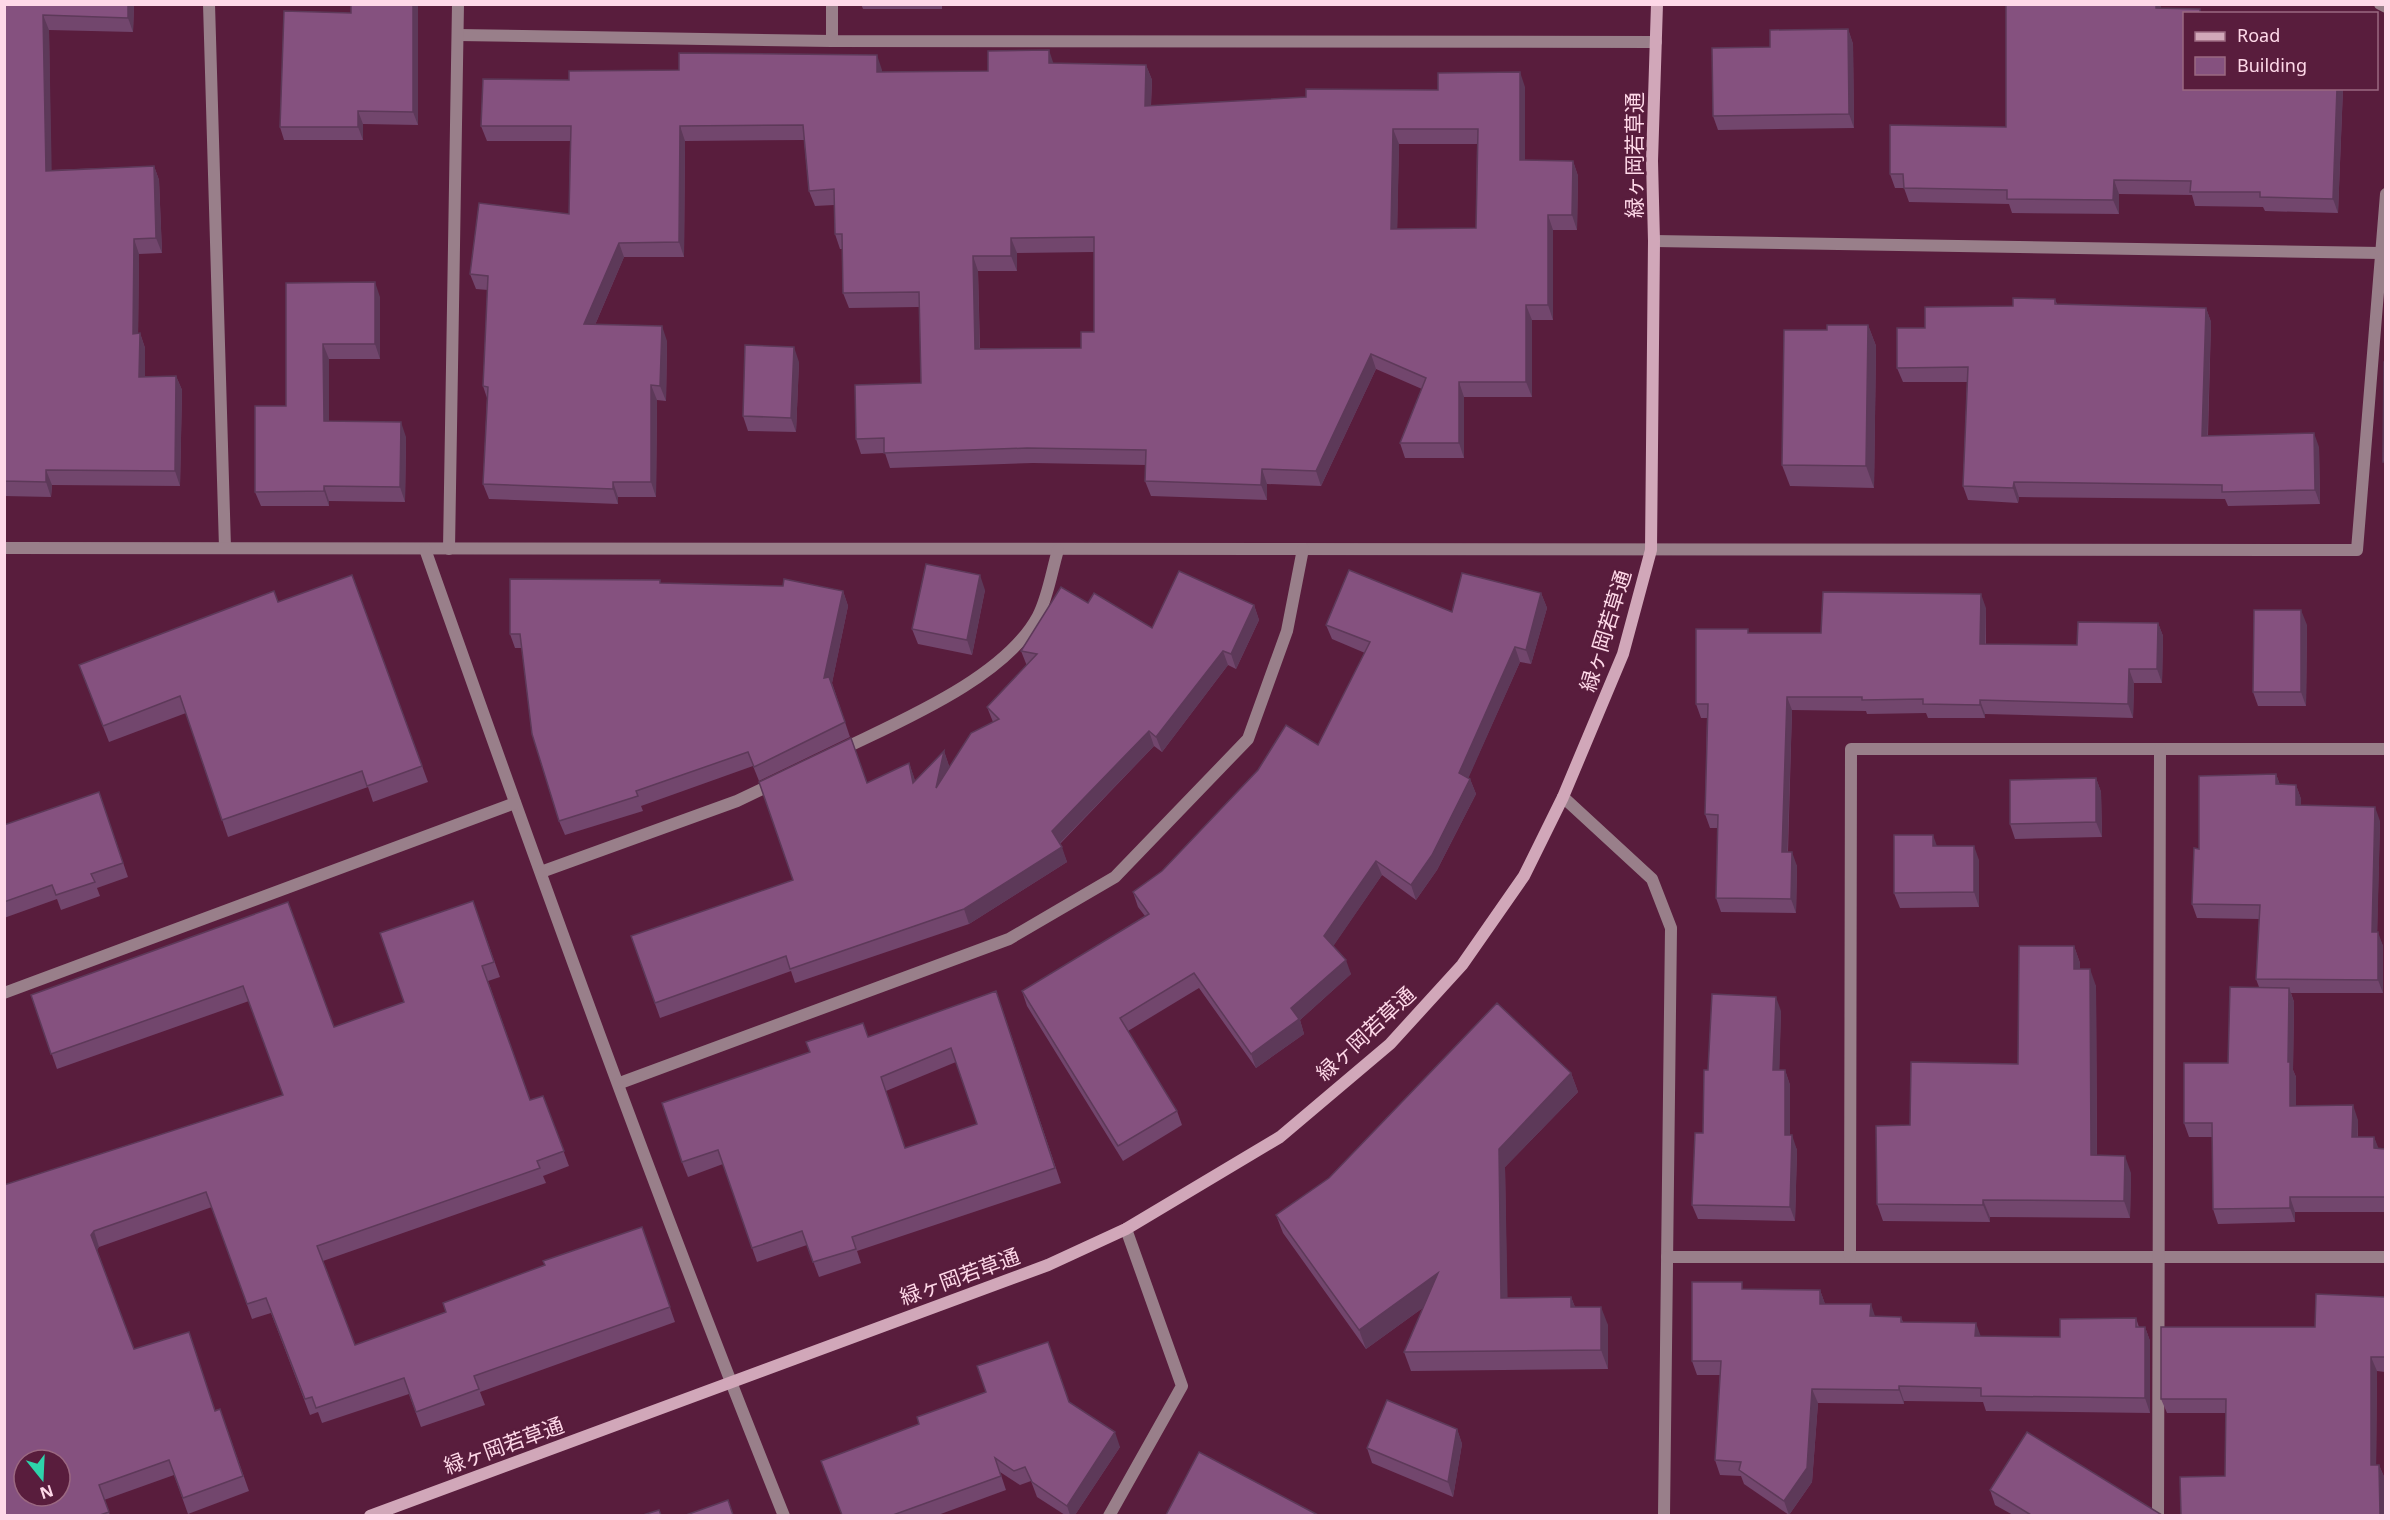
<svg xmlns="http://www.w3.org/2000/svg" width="2390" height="1520" viewBox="0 0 2390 1520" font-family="'Noto Sans','Noto Sans JP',sans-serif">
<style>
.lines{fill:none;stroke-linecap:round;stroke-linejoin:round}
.street{stroke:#997f8a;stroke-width:12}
.secondary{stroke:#d1a7b9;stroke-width:12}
.wall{fill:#72466d;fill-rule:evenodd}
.shaded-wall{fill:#5d3959}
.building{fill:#85517f;stroke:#5d3959;stroke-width:1.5;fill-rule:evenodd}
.labels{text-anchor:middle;stroke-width:5;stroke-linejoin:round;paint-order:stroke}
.street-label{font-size:21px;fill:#fed8e8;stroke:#591d3d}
</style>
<rect width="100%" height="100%" fill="#591d3d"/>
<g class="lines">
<g class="street">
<polyline points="209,4 225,548"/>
<polyline points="832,4 832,41 1656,42"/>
<polyline points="2380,4 2386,7"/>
<polyline points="458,35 832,41"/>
<polyline points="1654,241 2381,253"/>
<polyline points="4,548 2357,550 2386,194"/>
<path d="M425,549c114,323 231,648 359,967"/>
<polyline points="449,549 458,4"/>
<path d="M839,751c61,-30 166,-73 199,-135 10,-19 14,-46 20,-66"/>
<polyline points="1563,797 1652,879 1671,928 1664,1516"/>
<polyline points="541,872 737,801 775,783"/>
<polyline points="4,993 515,803"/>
<polyline points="620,1083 1009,939 1115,877 1248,739 1287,631 1303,549"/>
<polyline points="1667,1257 2386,1257"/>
<polyline points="1850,1257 1851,749 2386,749"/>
<polyline points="1109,1516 1182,1386 1126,1229"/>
<polyline points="2158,1516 2160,750"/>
</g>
<polyline class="secondary" points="370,1516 1048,1265 1126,1229 1280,1137 1390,1044 1462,965 1524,876 1563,797 1623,654 1651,550 1654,241 1652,161 1657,4"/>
</g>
<g class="wall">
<polygon points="4,4 134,4 133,32 49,30 51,170 154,166 159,180 162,253 139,254 138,333 140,333 145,348 145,376 176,376 182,390 180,486 52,485 51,497 4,496"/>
<polygon points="418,4 418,125 363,124 363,140 284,140 280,127 351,13"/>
<polygon points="861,4 942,4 942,9 863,9"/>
<polygon points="2006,4 2161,4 2161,8 2184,88 2343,88 2338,213 2265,211 2263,207 2195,206 2192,195 2119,194 2119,214 2012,213 2009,204 1909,202 1904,188 1895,188 1890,174 2006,127"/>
<polygon points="1848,29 1853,44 1854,128 1718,130 1713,116 1770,47"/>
<path d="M1054,63l92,2 6,15 -1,26 287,-16 87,-3v74h48l5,15 -1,54h-24v90h-21v77h-68v61h-59l-5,-15 22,-54 -46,-20 -55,117 -54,-2v16l-116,-4 -6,-15 1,-16 -113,-2 -143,5 -5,-15 -24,1 -5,-15 65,-56 -2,-76 -70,1 -6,-15 -1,-44h-2l-5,-15 -1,-29 -19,1 -6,-15 -5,-51 -119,1 -1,116h-60l-29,68 72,16 -1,60 -9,-1 -1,97h-38v7l-129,-5 -6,-15 4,-86 -4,-12 5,-96 -12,-1 -6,-15 99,-60 1,-73h-83l-6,-15 88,-46 313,-10v2l106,-1zM1399,144h78l-1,84 -79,1zM1094,252v80l-13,16h-101l-2,-77h39v-18z"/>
<polygon points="286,283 380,297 380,359 329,359 329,421 406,437 405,502 329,501 329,506 261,506 255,492 286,406"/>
<polygon points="2055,299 2057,304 2206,308 2211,322 2208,436 2319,447 2320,504 2228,506 2225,499 2019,497 2018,503 1968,500 1963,486 1967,382 1903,382 1897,368 1925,328 2013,306"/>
<polygon points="1868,325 1876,346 1874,488 1790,486 1782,465 1827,330"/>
<polygon points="799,362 796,432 748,431 743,416"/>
<polygon points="352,575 428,782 373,802 368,787 228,837 186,713 109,742 79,665 278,602"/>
<polygon points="661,583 843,591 848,606 832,683 850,737 759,781 753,766 641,806 643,811 565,835 559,821 522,648 515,648 510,634"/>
<polygon points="985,590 972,655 918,644 912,629"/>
<polygon points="1541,593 1547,608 1531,664 1520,662 1468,778 1470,779 1476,794 1437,870 1416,900 1382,875 1333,946 1351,974 1300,1020 1304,1034 1256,1068 1199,988 1128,1031 1177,1111 1182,1125 1123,1161 1027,1006 1022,991 1145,916 1138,907 1133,892 1162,871 1318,745 1365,653 1332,639 1326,625 1452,612"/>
<polygon points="1088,603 1152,628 1254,605 1259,620 1236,669 1228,665 1162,752 1154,746 1060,844 1067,862 969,924 795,983 791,971 660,1018 631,936 793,880 867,783 909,763 915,781 944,751 949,766 949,768 993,722 987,707 1027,666 1021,651"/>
<polygon points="1986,608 1986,644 2077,645 2158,623 2163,636 2162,683 2134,683 2133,718 1985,714 1985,718 1928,718 1926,713 1867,714 1866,711 1792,710 1788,852 1797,866 1796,913 1721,912 1716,898 1718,828 1710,828 1705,814 1707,718 1701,718 1696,704 1750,633 1821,633"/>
<polygon points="2307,625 2306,706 2258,706 2253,692"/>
<polygon points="2276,774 2280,785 2296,785 2301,799 2301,805 2380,821 2377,932 2383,946 2383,993 2291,993 2294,1002 2293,1070 2296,1077 2296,1106 2358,1120 2358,1137 2374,1137 2378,1149 2385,1149 2385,1212 2295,1212 2295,1222 2218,1224 2213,1209 2212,1137 2189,1137 2184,1123 2228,1063 2259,987 2256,979 2259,919 2197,918 2192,904 2199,849"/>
<polygon points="2096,778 2101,792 2102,837 2015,839 2010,824"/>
<polygon points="99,792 128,877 97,888 100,896 61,910 57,899 4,918 4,825"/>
<polygon points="1937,846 1979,860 1979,907 1900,908 1894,893"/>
<polygon points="473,901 500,977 488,981 530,1100 543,1096 569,1166 543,1176 546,1183 323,1261 355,1345 446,1312 545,1265 642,1227 675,1322 480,1392 485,1405 421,1427 409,1394 322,1423 318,1412 310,1415 271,1313 252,1319 212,1207 99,1247 97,1250 134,1349 194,1347 215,1410 220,1409 249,1491 188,1514 174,1475 104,1500 110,1515 4,1515 4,1185 283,1095 249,1001 57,1069 31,995 288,902 334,1027 404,1002"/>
<polygon points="2074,946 2080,963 2080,969 2096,986 2097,1155 2131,1173 2130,1218 1990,1217 1990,1222 1883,1221 1877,1204 1910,1125 2018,1064"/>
<path d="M1001,1005l60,178 -204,68 4,12 -42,14 -12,-32 -50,17 -34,-98 -35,13 -6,-15 186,-125zM956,1062l21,62 -72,24 -19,-57z"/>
<polygon points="1781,1011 1779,1070 1785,1070 1790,1085 1790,1135 1797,1150 1795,1221 1698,1219 1692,1205 1703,1133 1708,1070"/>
<polygon points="1571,1073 1578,1092 1505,1167 1507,1298 1571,1297 1575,1307 1608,1325 1608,1369 1411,1371 1404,1352 1424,1307 1366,1349 1283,1233 1276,1215"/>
<polygon points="1744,1289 1820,1290 1825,1304 1875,1316 1901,1317 1903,1322 1980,1336 2060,1337 2136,1318 2139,1327 2145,1327 2150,1341 2150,1413 1986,1411 1983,1402 1904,1401 1904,1404 1818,1403 1812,1482 1789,1515 1744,1484 1741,1476 1720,1475 1715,1460 1720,1375 1697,1375 1692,1361"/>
<polygon points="2385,1297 2385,1372 2377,1371 2376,1465 2379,1465 2385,1479 2385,1515 2181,1515 2225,1476 2226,1413 2167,1413 2161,1399 2315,1327"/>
<polygon points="1070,1402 1120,1447 1075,1515 1065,1515 1037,1497 1031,1481 1020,1485 1000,1472 1006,1490 938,1515 841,1515"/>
<polygon points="1457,1429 1462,1444 1453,1497 1372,1463 1367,1448"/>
<polygon points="1990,1490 2162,1515 2013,1515 1995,1505"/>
</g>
<g class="shaded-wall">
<polygon points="128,4 134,4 133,32 128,18"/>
<polygon points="413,4 418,4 418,125 413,112"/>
<polygon points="2156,4 2161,4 2161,22 2156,8"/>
<polygon points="43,15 49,30 52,185 46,171"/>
<polygon points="1848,29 1853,44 1854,128 1849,114"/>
<polygon points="1049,50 1054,65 1049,63"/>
<polygon points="877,55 882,70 882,87 877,72"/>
<polygon points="1146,65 1152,80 1150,121 1145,106"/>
<polygon points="1520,72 1525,87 1525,175 1520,160"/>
<polygon points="2337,88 2343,88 2338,213 2333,199"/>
<polygon points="358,111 363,124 363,140 358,127"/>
<polygon points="680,126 685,141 684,257 679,242"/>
<polygon points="1393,129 1399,144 1397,244 1391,229"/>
<polygon points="1573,161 1578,176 1577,230 1572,215"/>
<polygon points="154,166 159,180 162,253 156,238"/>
<polygon points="2114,180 2119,194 2119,214 2113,200"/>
<polygon points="1548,215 1553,230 1553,320 1548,305"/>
<polygon points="1011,238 1017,253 1017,271 1011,256"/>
<polygon points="134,239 139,254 138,348 133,334"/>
<polygon points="619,243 624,257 589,339 584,324"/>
<polygon points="973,256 978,271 980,363 975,349"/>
<polygon points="375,282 380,297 380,359 375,344"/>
<polygon points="1526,305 1532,320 1532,397 1526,382"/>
<polygon points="2206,308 2211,322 2207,450 2202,436"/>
<polygon points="1868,325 1876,346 1874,488 1866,466"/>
<polygon points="662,326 667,341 666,401 660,386"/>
<polygon points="140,333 145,348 145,391 139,377"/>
<polygon points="323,344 329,359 329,436 324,421"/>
<polygon points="794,347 799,362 796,432 791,418"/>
<polygon points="1371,354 1376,369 1321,486 1316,471"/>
<polygon points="176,376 182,390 180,486 175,471"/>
<polygon points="1459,382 1464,397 1464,458 1459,443"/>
<polygon points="651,385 657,400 656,497 651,482"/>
<polygon points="401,422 406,437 405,502 400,487"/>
<polygon points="2314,433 2319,447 2320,504 2315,490"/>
<polygon points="1262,469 1267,484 1267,500 1261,485"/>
<polygon points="46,470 52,485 51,497 46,482"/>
<polygon points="613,482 618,497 618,504 613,489"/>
<polygon points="2014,482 2019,497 2018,503 2013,488"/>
<polygon points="324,486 329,501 329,506 324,491"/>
<polygon points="980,575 985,590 972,655 967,640"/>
<polygon points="843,591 848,606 832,683 850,737 832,684 824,678"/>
<polygon points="1541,593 1547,608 1531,664 1526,650"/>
<polygon points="1981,594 1986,608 1985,658 1980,644"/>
<polygon points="1254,605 1259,620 1236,669 1231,654"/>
<polygon points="2301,610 2307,625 2306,706 2301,692"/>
<polygon points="2158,623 2163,636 2162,683 2157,669"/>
<polygon points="1515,647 1520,662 1464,788 1459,773"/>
<polygon points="1223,651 1228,665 1162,752 1156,737"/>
<polygon points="2129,669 2134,683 2133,718 2128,704"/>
<polygon points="1787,697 1792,710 1787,866 1782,852"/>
<polygon points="1980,700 1985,714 1985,718 1980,705"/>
<polygon points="1149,731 1154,746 1057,846 1052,831"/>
<polygon points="944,751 949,766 942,803 936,788"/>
<polygon points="909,763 914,777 919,797 913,783"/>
<polygon points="2276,774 2281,788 2276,784"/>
<polygon points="2096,778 2101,792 2102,837 2096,822"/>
<polygon points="1470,779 1476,794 1437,870 1416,900 1411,885"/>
<polygon points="2296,785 2301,799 2301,819 2296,805"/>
<polygon points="2375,807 2380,821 2377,946 2372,932"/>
<polygon points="1933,835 1938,849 1933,846"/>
<polygon points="1974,846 1979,860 1979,907 1974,892"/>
<polygon points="1062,847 1067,862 969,924 964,909"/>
<polygon points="1792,852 1797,866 1796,913 1791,899"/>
<polygon points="1376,861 1382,875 1330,951 1324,936"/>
<polygon points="2378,932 2383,946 2383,993 2378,980"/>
<polygon points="2074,946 2080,963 2080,986 2074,969"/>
<polygon points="1346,960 1351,974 1300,1020 1304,1034 1256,1068 1251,1054 1291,1008"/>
<polygon points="2090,969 2096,986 2097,1173 2091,1155"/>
<polygon points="2289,988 2294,1002 2293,1070 2296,1077 2296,1120 2290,1106 2288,1062"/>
<polygon points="1776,997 1781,1011 1779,1085 1773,1070"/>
<polygon points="1785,1070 1790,1085 1790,1150 1785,1135"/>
<polygon points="1571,1073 1578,1092 1505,1167 1508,1317 1501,1298 1499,1149"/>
<polygon points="2353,1105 2358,1120 2357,1152 2352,1137"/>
<polygon points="1792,1135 1797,1150 1795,1221 1790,1207"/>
<polygon points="2374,1137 2380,1152 2374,1148"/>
<polygon points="2125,1156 2131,1173 2130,1218 2124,1201"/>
<polygon points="2290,1197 2295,1212 2295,1222 2290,1208"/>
<polygon points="1983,1200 1990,1217 1990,1222 1983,1205"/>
<polygon points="94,1231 99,1247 97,1250 91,1235"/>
<polygon points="1438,1273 1445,1292 1366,1349 1359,1330"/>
<polygon points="1820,1290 1825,1304 1820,1304"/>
<polygon points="1571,1297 1578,1315 1571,1307"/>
<polygon points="1871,1304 1876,1319 1870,1316"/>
<polygon points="1601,1307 1608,1325 1608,1369 1601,1350"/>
<polygon points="1976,1323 1981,1337 1975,1336"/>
<polygon points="2145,1327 2150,1341 2150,1413 2145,1398"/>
<polygon points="2371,1357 2377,1371 2376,1479 2371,1465"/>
<polygon points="1899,1386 1904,1401 1904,1404 1899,1390"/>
<polygon points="1812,1389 1818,1403 1812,1482 1789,1515 1784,1501"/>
<polygon points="1457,1429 1462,1444 1453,1497 1448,1482"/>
<polygon points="1115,1432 1120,1447 1075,1515 1070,1515 1067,1506"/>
<polygon points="2379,1465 2385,1479 2385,1515 2380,1515"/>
</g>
<g class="building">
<polygon points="4,4 128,4 128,18 43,15 46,171 154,166 156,238 134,239 133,334 140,333 139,377 176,376 175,471 46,470 46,482 4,481"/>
<polygon points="351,4 413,4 413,112 358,111 358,127 280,127 284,11 351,13"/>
<polygon points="2006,4 2156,4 2156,8 2200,9 2200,14 2184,14 2184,88 2337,88 2333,199 2260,197 2260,192 2190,192 2191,181 2114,180 2113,200 2007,199 2007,190 1904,188 1903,174 1890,174 1890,125 2006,127"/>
<polygon points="1848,29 1849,114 1713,116 1712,48 1770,47 1770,30"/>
<path d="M1049,50v13l97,2 -1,41 161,-9v-8l132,1v-17l82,-1v88l53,1 -1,54h-24v90h-22v77h-67v61h-59l26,-65 -55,-24 -55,117 -54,-2 -1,16 -116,-4 1,-31 -119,-2 -143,5v-15l-28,1 -1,-54 66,-2 -2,-91 -76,1 -1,-59h-7l-1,-45 -25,2 -6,-66 -123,1 -1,116 -60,1 -35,81 78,2 -2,60 -9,-1v97h-38v7l-130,-5 5,-97 -5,-1 5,-110 -18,-2 9,-71 90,11 2,-88h-90l2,-47 86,1v-9l110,-1v-17l198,2v17l111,-1v-20zM1393,129h85l-2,99 -85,1zM1094,237v95h-13v16l-106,1 -2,-93h38v-18z"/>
<polygon points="375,282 375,344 323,344 324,421 401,422 400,487 324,486 324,491 255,492 255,406 286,406 286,283"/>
<polygon points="2013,298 2055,299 2055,304 2206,308 2202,436 2314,433 2315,490 2222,492 2222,485 2014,482 2013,488 1963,486 1968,367 1897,368 1897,328 1925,328 1925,307 2013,306"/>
<polygon points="1827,325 1868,325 1866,466 1782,465 1784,330 1827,330"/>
<polygon points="745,345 794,347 791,418 743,416"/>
<polygon points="2384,362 2385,362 2385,462 2383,462"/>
<polygon points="926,564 980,575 967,640 912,629"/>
<polygon points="1349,570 1452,612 1462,573 1541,593 1526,650 1515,647 1459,773 1470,779 1432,855 1411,885 1376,861 1324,936 1346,960 1291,1008 1299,1019 1251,1054 1194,973 1120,1018 1177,1111 1118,1146 1022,991 1149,914 1133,892 1162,871 1258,770 1286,725 1318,745 1370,642 1326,625"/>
<polygon points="1179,571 1254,605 1231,654 1223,651 1156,737 1149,731 1052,831 1062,847 964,909 790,969 786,956 655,1003 631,936 793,880 759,782 851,738 867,783 909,763 913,783 944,751 936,788 971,733 999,719 987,707 1037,654 1021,651 1061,587 1088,603 1094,593 1152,628"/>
<polygon points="352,575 422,766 367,786 362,771 222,820 180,696 103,726 79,665 274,591 278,602"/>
<polygon points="510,579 660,580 660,583 783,586 784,579 843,591 824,678 829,677 845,722 754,767 748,752 636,791 638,796 559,821 532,734 520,634 510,634"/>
<polygon points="1823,592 1981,594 1980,644 2077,645 2078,622 2158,623 2157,669 2129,669 2128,704 1980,700 1980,705 1923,704 1923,699 1862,700 1862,697 1787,697 1782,852 1792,852 1791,899 1716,898 1718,815 1705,814 1708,704 1696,704 1696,629 1748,629 1748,633 1821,633"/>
<polygon points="2254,610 2301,610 2301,692 2253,692"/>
<polygon points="2276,774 2276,784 2296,785 2296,805 2375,807 2372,932 2378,932 2378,980 2256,979 2260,905 2192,904 2194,848 2199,849 2199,776"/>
<polygon points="2096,778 2096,822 2010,824 2010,780"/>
<polygon points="99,792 123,863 91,874 95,882 56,895 52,885 4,902 4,825"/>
<polygon points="1894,835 1933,835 1933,846 1974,846 1974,892 1894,893"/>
<path d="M473,901l21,61 -12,4 48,134 13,-4 21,55 -27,10 3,7 -223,78 38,99 91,-33 -3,-9 102,-38 -2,-4 99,-34 28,80 -196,69 5,13 -63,23 -12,-34 -88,30 -4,-11 -7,2 -39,-101 -19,6 -41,-112 -112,39 -3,4 43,114 55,-17 26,79 5,-2 23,67 -60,22 -14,-38 -70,25 10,27 -9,3h-96v-330l279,-90 -40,-109 -192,68 -20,-59 257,-93 46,125 70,-25 -24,-69zM24,1460h36v36h-36z"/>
<polygon points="2019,946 2074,946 2074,969 2090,969 2091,1155 2125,1156 2124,1201 1983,1200 1983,1205 1877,1204 1876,1126 1910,1125 1911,1062 2018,1064"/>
<polygon points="2230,987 2289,988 2288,1062 2290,1062 2290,1106 2353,1105 2352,1137 2374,1137 2374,1148 2385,1149 2385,1197 2290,1197 2290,1208 2213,1209 2212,1123 2184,1123 2184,1063 2228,1063"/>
<path d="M996,991l59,177 -203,69 4,12 -43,13 -11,-31 -50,17 -34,-98 -36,12 -20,-59 148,-51 -4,-10 57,-19 5,14zM951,1048l26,76 -72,24 -24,-71z"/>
<polygon points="1712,994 1776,997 1773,1070 1785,1070 1785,1135 1792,1135 1790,1207 1692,1205 1695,1133 1703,1133 1704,1070 1708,1070"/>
<polygon points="1497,1003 1571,1073 1499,1149 1501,1298 1571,1297 1571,1307 1601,1307 1601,1350 1404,1352 1438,1273 1359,1330 1276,1215 1329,1178"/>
<polygon points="1692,1282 1742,1282 1742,1289 1820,1290 1820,1304 1871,1304 1870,1316 1901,1317 1901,1322 1976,1323 1975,1336 2060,1337 2060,1319 2136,1318 2136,1327 2145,1327 2145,1398 1981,1396 1981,1388 1899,1386 1899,1390 1812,1389 1807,1468 1784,1501 1739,1470 1741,1462 1715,1460 1721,1361 1692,1361"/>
<polygon points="2316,1294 2385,1297 2385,1357 2371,1357 2371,1465 2379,1465 2380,1515 2181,1515 2180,1477 2225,1476 2226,1399 2161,1399 2161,1327 2315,1327"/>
<polygon points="1048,1342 1069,1402 1115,1432 1067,1506 1032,1482 1025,1467 1014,1471 995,1458 1001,1476 893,1515 842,1515 821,1461 919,1424 917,1417 986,1392 977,1366"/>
<polygon points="1387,1400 1457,1429 1448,1482 1367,1448"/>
<polygon points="2027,1432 2162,1515 2031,1515 1990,1490"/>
<polygon points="1199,1452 1318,1515 1166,1515"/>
<polygon points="728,1500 733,1515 686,1515"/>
<polygon points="659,1510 661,1515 643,1515"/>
</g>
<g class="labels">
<g class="street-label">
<text transform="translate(1635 155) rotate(-90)" y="7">緑ヶ岡若草通</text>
<text transform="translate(1606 631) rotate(-73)" y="7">緑ヶ岡若草通</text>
<text transform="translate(1366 1034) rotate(-43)" y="7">緑ヶ岡若草通</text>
<text transform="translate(960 1277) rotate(-20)" y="7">緑ヶ岡若草通</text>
<text transform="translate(504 1446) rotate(-20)" y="7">緑ヶ岡若草通</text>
</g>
</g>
<rect width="2390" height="1520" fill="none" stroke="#fed8e8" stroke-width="12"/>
<rect x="2183" y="12" width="195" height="78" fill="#591d3d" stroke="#9b6881" stroke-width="1.5"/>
<rect x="2195" y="32" width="30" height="9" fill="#d1a7b9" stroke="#9b6881" stroke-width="1.5"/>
<text x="2237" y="42" font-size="18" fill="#fed8e8">Road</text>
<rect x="2195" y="57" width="30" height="18" fill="#85517f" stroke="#9b6881" stroke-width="1.5"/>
<text x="2237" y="72" font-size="18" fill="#fed8e8">Building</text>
<g transform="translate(42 1478) rotate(162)"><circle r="28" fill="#591d3d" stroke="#9b6881" stroke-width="1.5"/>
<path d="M0-4.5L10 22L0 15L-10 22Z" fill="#2ed4ab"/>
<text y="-9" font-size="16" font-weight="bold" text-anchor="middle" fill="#fed8e8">N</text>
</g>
</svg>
